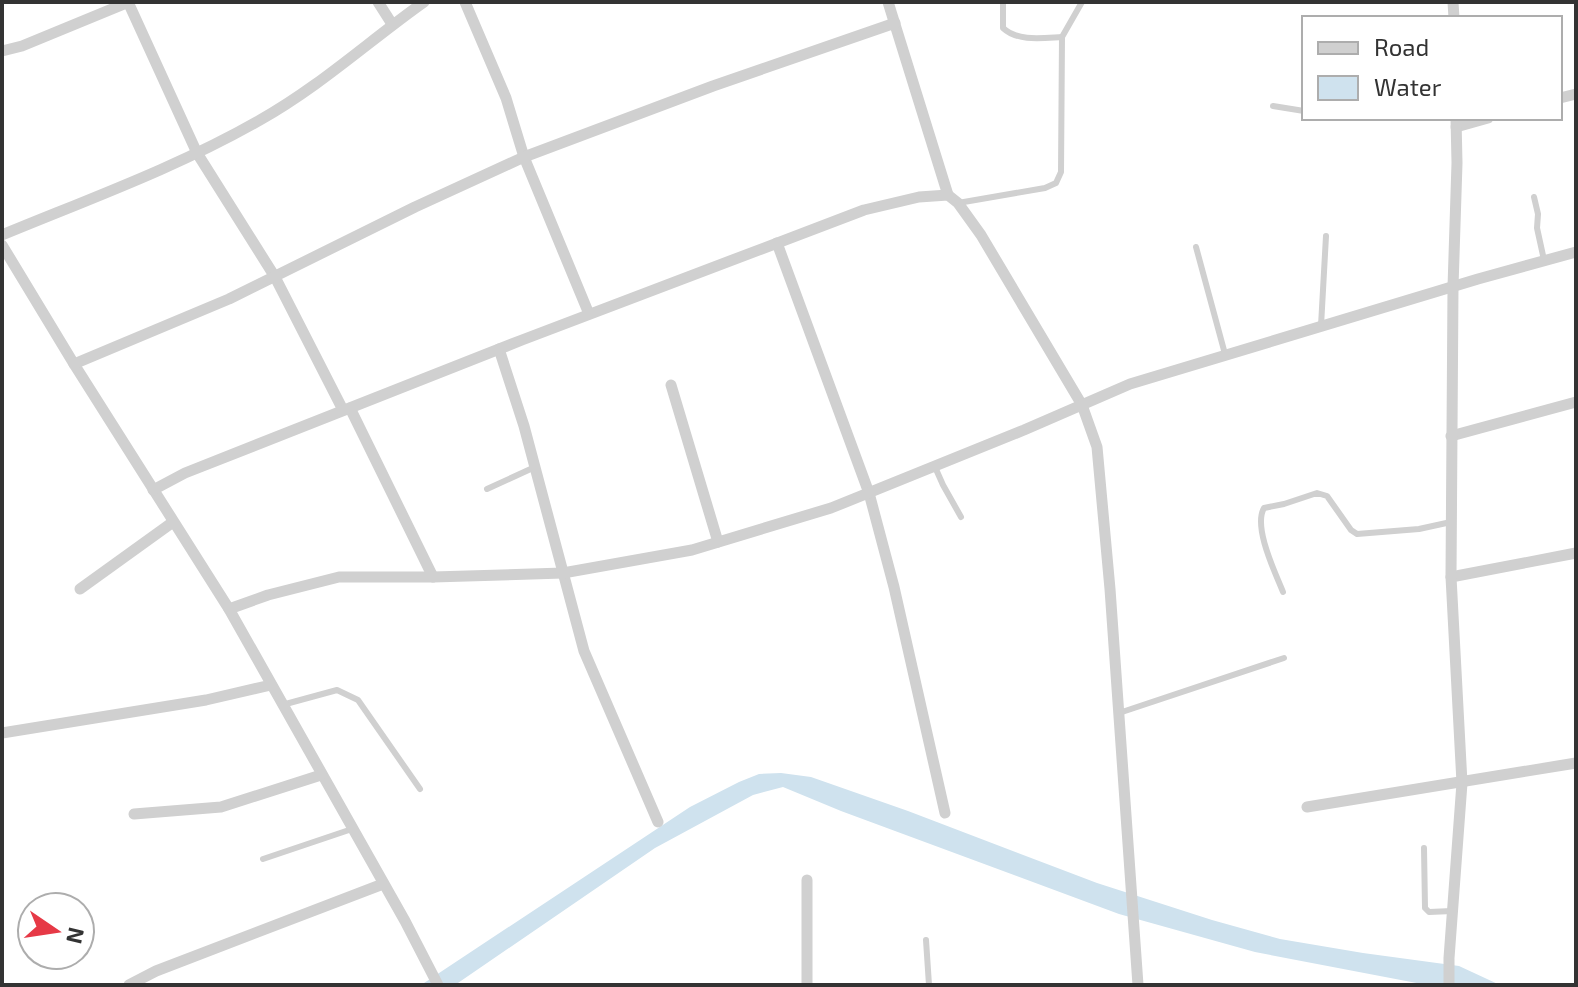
<svg xmlns="http://www.w3.org/2000/svg" width="1578" height="987" viewBox="0 0 1578 987" font-family="'Exo 2',sans-serif">
<style>
.water{fill:#cfe2ee}
.lines{fill:none;stroke-linecap:round;stroke-linejoin:round}
.lane{stroke:#d0d0d0;stroke-width:6}
.street{stroke:#d0d0d0;stroke-width:11}
</style>
<rect width="100%" height="100%" fill="#fff"/>
<polygon class="water" points="781,773 811,777 908,811 1097,883 1212,920 1280,939 1363,953 1459,966 1500,985 1427,985 1255,952 1119,914 841,811 783,787 753,795 655,848 455,985 421,985 690,807 739,782 759,774"/>
<g class="lines">
<g class="lane">
<path d="M1003,2v26c15,14 40,10 59,9"/>
<polyline points="1273,106 1304,111"/>
<polyline points="1534,197 1538,214 1537,228 1544,260"/>
<polyline points="958,203 1045,188 1056,183 1061,172 1062,37 1082,2"/>
<polyline points="1196,247 1225,354"/>
<polyline points="1321,326 1326,236"/>
<polyline points="935,467 943,485 961,517"/>
<polyline points="487,489 535,467"/>
<path d="M1283,592c-8,-20 -30,-65 -19,-84l20,-4 33,-11 10,3 24,34 6,4 62,-5 32,-7"/>
<polyline points="282,705 337,690 358,700 420,789"/>
<polyline points="1119,713 1284,658"/>
<polyline points="1424,848 1425,908 1429,912 1452,911"/>
<polyline points="263,859 352,829"/>
<polyline points="926,940 929,985"/>
</g>
<g class="street">
<polyline points="128,2 197,153 275,277 343,410"/>
<polyline points="378,2 392,24"/>
<polyline points="465,2 506,98 524,157 589,314"/>
<polyline points="888,2 948,195"/>
<polyline points="1453,2 1454,18"/>
<polyline points="2,51 22,46 129,2"/>
<polyline points="1560,98 1576,94"/>
<polyline points="1456,127 1488,118"/>
<path d="M2,235c87,-36 176,-68 258,-115 59,-33 109,-79 164,-118"/>
<polyline points="777,243 869,493 894,587 945,813"/>
<polyline points="2,245 74,364 229,609 405,921 438,985"/>
<polyline points="499,349 524,426 584,651 658,822"/>
<polyline points="74,364 229,299 415,207 524,157 713,86 895,23"/>
<polyline points="671,385 718,542"/>
<polyline points="350,408 433,577"/>
<polyline points="1451,436 1576,402"/>
<polyline points="153,490 185,473 522,340 864,210 919,197 948,195 958,203 981,235 1082,405 1097,447 1110,589 1138,985"/>
<polyline points="1451,577 1576,553"/>
<polyline points="80,589 173,522"/>
<polyline points="229,609 268,595 339,577 433,577 563,573 692,550 831,508 1024,430 1130,384 1478,279 1576,252"/>
<polyline points="2,733 206,700 271,685"/>
<polyline points="1307,807 1576,763"/>
<polyline points="134,814 221,807 321,775"/>
<polyline points="807,880 807,985"/>
<polyline points="129,985 156,971 383,884"/>
<polyline points="1449,985 1449,958 1462,783 1451,577 1453,287 1457,163 1456,118"/>
</g>
</g>
<rect width="1578" height="987" fill="none" stroke="#333333" stroke-width="8"/>
<rect x="1302" y="16" width="260" height="104" fill="#ffffff" stroke="#adadad" stroke-width="2"/>
<rect x="1318" y="42" width="40" height="12" fill="#d0d0d0" stroke="#adadad" stroke-width="2"/>
<text x="1374" y="56" font-size="24" fill="#333333">Road</text>
<rect x="1318" y="76" width="40" height="24" fill="#cfe2ee" stroke="#adadad" stroke-width="2"/>
<text x="1374" y="96" font-size="24" fill="#333333">Water</text>
<g transform="translate(56 931) rotate(103)"><circle r="38" fill="#ffffff" stroke="#adadad" stroke-width="2"/>
<path d="M0-6L14 30L0 20L-14 30Z" fill="#e63946"/>
<text y="-12" font-size="22" font-weight="bold" text-anchor="middle" fill="#333333">N</text>
</g>
</svg>
